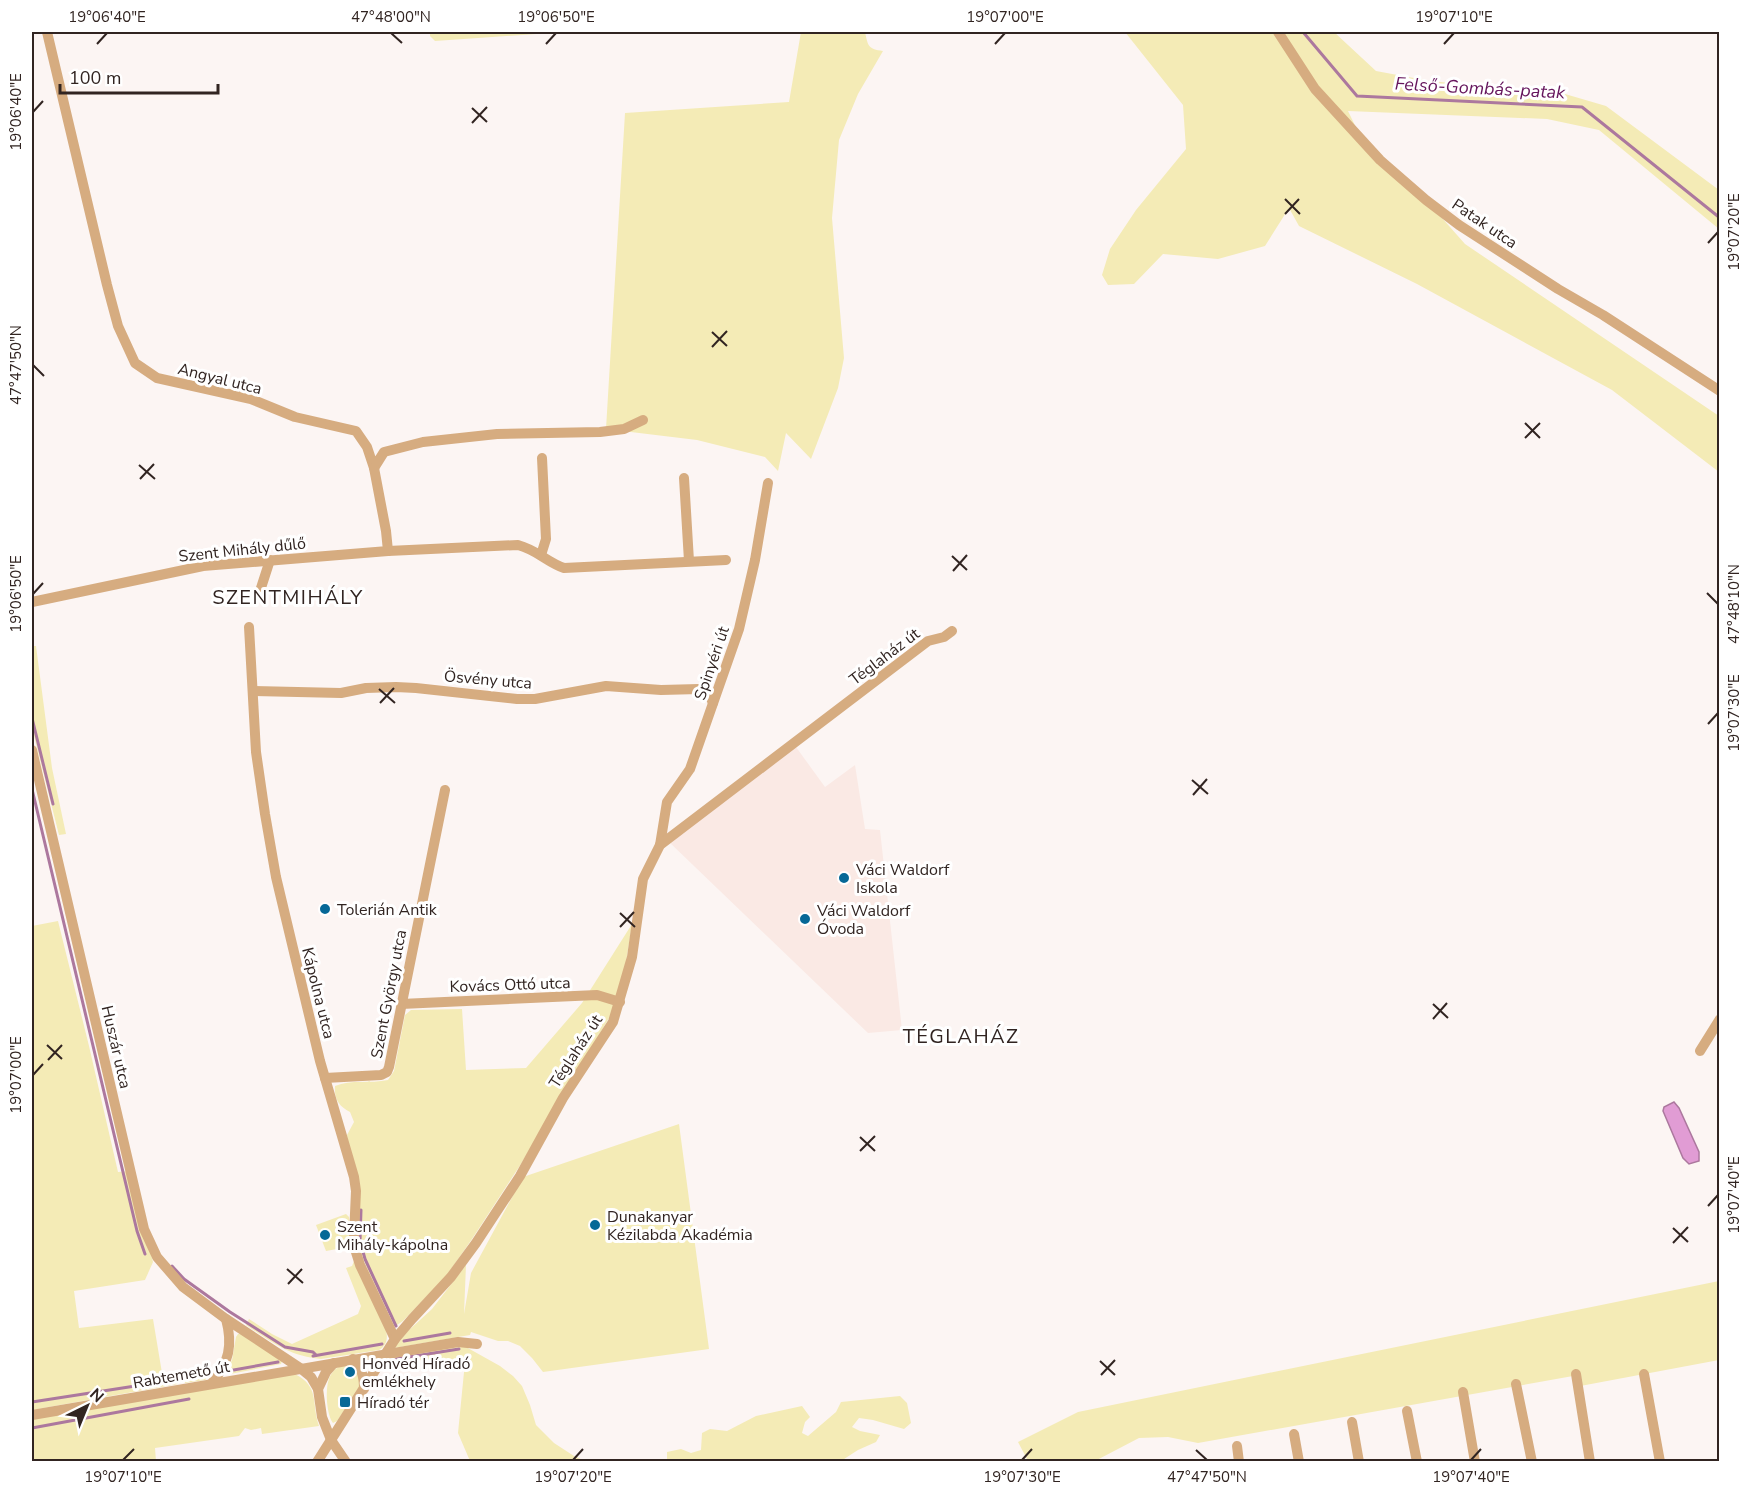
<svg xmlns="http://www.w3.org/2000/svg" width="1751" height="1493" viewBox="0 0 1751 1493" font-family="'Nunito Sans',sans-serif">
<style>
.built{fill:#fae9e4}
.green{fill:#f4ebb6}
.water{fill:#e19cd4;stroke:#ac789e;stroke-width:1.5}
.lines{fill:none;stroke-linecap:round;stroke-linejoin:round}
.stream{stroke:#ac789e;stroke-width:3}
.street{stroke:#d6ac80;stroke-width:10}
.ticks{fill:none;stroke:#312421;stroke-width:2}
.poi-dot{fill:#066897;stroke:#fff;stroke-width:2}
.labels{text-anchor:middle;stroke-width:6;stroke-linejoin:round;paint-order:stroke}
.street-label{font-size:16px;fill:#312421;stroke:#fff}
.poi-label{font-size:16px;fill:#312421;stroke:#fff;text-anchor:start}
.water-label{font-size:18px;font-style:italic;fill:#66165d;stroke:#fff}
.quarter-label{font-size:20px;letter-spacing:1.5px;fill:#312421;stroke:#fff}
.neatline{fill:none;stroke:#312421;stroke-width:2}
.ticks-label{font-size:15px;text-anchor:middle;fill:#312421}
</style>
<rect width="100%" height="100%" fill="#fcf5f3"/>
<polygon class="built" points="796,747 825,787 855,765 865,829 880,830 902,1030 868,1033 668,841"/>
<g class="green">
<polygon points="430,32 565,32 435,41 430,36"/>
<path d="M801,32h64c3,14 3,17 18,19l-25,43 -19,46 -7,78 12,140 -6,30 -27,71 -25,-26 -8,38 -13,-14 -68,-17 -91,-11 19,-316 164,-11z"/>
<polygon points="1125,32 1334,32 1376,71 1430,81 1565,94 1606,106 1719,190 1719,229 1599,130 1547,119 1348,111 1369,154 1442,218 1465,244 1719,416 1719,472 1612,390 1417,284 1299,226 1289,208 1265,246 1218,259 1163,254 1134,284 1108,285 1102,275 1110,249 1136,210 1186,149 1183,105"/>
<polygon points="32,646 36,646 52,768 66,834 59,835 32,728"/>
<polygon points="58,921 89,1046 118,1172 130,1171 153,1262 145,1280 74,1291 79,1328 153,1319 163,1379 176,1377 178,1384 32,1410 32,926"/>
<path d="M632,924l-12,76 -101,167 -47,72 -25,36 -44,46 -6,4 -4,-3 -24,-48 -8,-22 -14,-117 7,-13 -4,-10c-11,-6 -16,-13 -15,-26 16,-7 35,-2 53,-6l6,-9 11,-56 6,-5 51,-1 4,61 60,-2 56,-65z"/>
<polygon points="679,1124 709,1349 543,1372 532,1358 520,1346 508,1341 498,1341 471,1332 470,1335 394,1348 408,1331 432,1309 466,1265 464,1314 471,1273 523,1177"/>
<polygon points="346,1214 349,1217 351,1239 348,1247 326,1251 316,1225"/>
<path d="M354,1261l32,69c2,8 1,15 -7,20l-58,9c-33,-3 -49,-17 -75,-34l3,-6 23,15 20,10 66,-30 3,-8 -15,-38 6,-2z"/>
<polygon points="1719,1281 1719,1360 1575,1387 1573,1376 1198,1443 1168,1437 1139,1438 1095,1461 1028,1461 1018,1442 1078,1412"/>
<polygon points="238,1334 243,1334 282,1361 281,1364 230,1374 227,1371 232,1360 236,1337"/>
<polygon points="453,1347 466,1347 500,1366 513,1376 522,1386 530,1405 536,1425 554,1443 574,1456 585,1461 470,1461 458,1433 465,1362 437,1366 431,1359 387,1364 389,1356"/>
<path d="M353,1364l9,20 -25,37 -4,2c-7,-9 -9,-41 -1,-50 4,-7 13,-8 21,-9z"/>
<polygon points="180,1369 187,1374 216,1369 205,1380 185,1383"/>
<path d="M295,1374c25,13 16,28 24,52l-57,8 -1,-6 -10,2 -6,-2 -6,8 -84,12 1,13 -124,1v-48z"/>
<polygon points="900,1396 907,1403 911,1423 904,1429 873,1420 859,1418 852,1427 860,1431 880,1435 876,1442 858,1450 841,1461 667,1461 667,1452 681,1449 691,1453 701,1450 702,1433 710,1429 727,1431 756,1416 802,1406 810,1417 805,1422 802,1433 808,1436 836,1412 841,1402"/>
</g>
<polygon class="water" points="1674,1102 1679,1108 1699,1152 1699,1161 1689,1164 1683,1158 1663,1111 1664,1107"/>
<g class="lines">
<g class="stream">
<polyline points="1303,32 1357,96 1582,107 1720,218"/>
<polyline points="32,718 53,804"/>
<polyline points="32,789 137,1231 145,1254"/>
<polyline points="361,1210 360,1241 365,1259 396,1326"/>
<polyline points="172,1266 184,1279 230,1312 285,1347 313,1352 316,1355"/>
<polyline points="404,1341 450,1333"/>
<polyline points="313,1356 382,1344"/>
<polyline points="396,1359 459,1349"/>
<polyline points="228,1371 278,1362"/>
<polyline points="185,1378 211,1373"/>
<polyline points="32,1402 174,1380"/>
<polyline points="32,1428 189,1399"/>
</g>
<g class="street">
<polyline points="47,32 107,285 118,326 135,363 157,378 251,399 295,417 356,431 367,447 374,468 384,452 423,442 497,434 600,432 624,429 643,420"/>
<polyline points="1278,32 1315,89 1380,160 1426,200 1459,225 1558,289 1603,315 1720,391"/>
<polyline points="684,478 689,561"/>
<path d="M388,551l130,-6c19,5 29,17 46,23l162,-8"/>
<polyline points="541,555 546,539 542,458"/>
<polyline points="260,591 270,560"/>
<polyline points="32,602 203,566 388,551 386,531 374,468"/>
<polyline points="249,627 256,752 265,814 276,877 320,1061 354,1177 356,1191 354,1236 355,1249 360,1265 395,1339 317,1462"/>
<polyline points="254,691 341,693 366,688 396,687 416,688 517,699 535,699 606,686 661,690 699,689 709,694 713,703"/>
<polyline points="32,750 144,1229 157,1257 183,1287 226,1319 300,1368 311,1377 318,1389"/>
<polyline points="660,845 667,802 690,769 739,629 755,560 768,483"/>
<polyline points="401,1004 597,995 620,1002"/>
<polyline points="1700,1051 1720,1019"/>
<polyline points="325,1078 381,1075 387,1072 389,1067 445,790"/>
<polyline points="395,1339 412,1319 451,1277 476,1243 520,1176 563,1098 613,1022 632,957 643,879 660,845 928,641 944,637 952,631"/>
<path d="M353,1359c9,10 11,17 11,30"/>
<polyline points="334,1363 326,1372 318,1389 322,1417 331,1440 346,1462"/>
<polyline points="1576,1374 1590,1462"/>
<polyline points="1644,1374 1660,1462"/>
<path d="M212,1383c17,-20 21,-38 14,-64"/>
<polyline points="1516,1384 1532,1462"/>
<polyline points="1463,1392 1475,1462"/>
<polyline points="1407,1411 1417,1462"/>
<polyline points="32,1415 458,1342 477,1344"/>
<polyline points="1352,1422 1359,1462"/>
<polyline points="1294,1434 1299,1462"/>
<polyline points="1237,1446 1239,1462"/>
</g>
</g>
<path class="ticks" d="M391,33l11,10M97,44l10,-11M546,44l10,-11M995,44l10,-11M1444,44l10,-11M472,108l15,14M33,112l10,-11M472,123l15,-16M1285,199l15,15M1285,214l14,-15M1708,243l10,-11M712,332l15,14M712,347l15,-16M33,365l11,11M1525,423l15,15M1525,438l15,-15M139,465l16,14M140,479l14,-15M952,556l15,14M953,571l14,-16M1707,593l11,11M33,594l10,-11M379,689l16,14M380,703l14,-15M1708,724l10,-11M1192,780l16,14M1193,795l14,-16M620,913l15,14M620,927l14,-15M1433,1004l15,14M1433,1019l14,-16M47,1045l15,14M48,1060l14,-15M33,1075l10,-11M860,1137l15,14M860,1151l15,-15M1708,1206l10,-11M1673,1228l15,14M1673,1243l15,-16M287,1269l16,14M288,1284l14,-15M1100,1361l15,14M1101,1375l14,-15M1196,1450l11,10M123,1460l11,-11M573,1460l10,-11M1022,1460l10,-11M1471,1460l10,-11"/>
<g class="poi-dot">
<circle cx="844" cy="878" r="6"/>
<circle cx="325" cy="909" r="6"/>
<circle cx="805" cy="919" r="6"/>
<circle cx="595" cy="1225" r="6"/>
<circle cx="325" cy="1235" r="6"/>
<circle cx="350" cy="1372" r="6"/>
<rect x="339" y="1396" width="12" height="12" rx="3"/>
</g>
<g class="labels">
<g class="street-label">
<text transform="translate(1485 223) rotate(34)" y="6">Patak utca</text>
<text transform="translate(220 378) rotate(14)" y="6">Angyal utca</text>
<text transform="translate(242 549) rotate(-6)" y="6">Szent Mihály dűlő</text>
<text transform="translate(884 656) rotate(-37)" y="6">Téglaház út</text>
<text transform="translate(711 663) rotate(-71)" y="6">Spinyéri út</text>
<text transform="translate(488 679) rotate(5)" y="6">Ösvény utca</text>
<text transform="translate(510 984) rotate(-2)" y="6">Kovács Ottó utca</text>
<text transform="translate(319 993) rotate(76)" y="6">Kápolna utca</text>
<text transform="translate(388 994) rotate(-79)" y="6">Szent György utca</text>
<text transform="translate(117 1047) rotate(77)" y="6">Huszár utca</text>
<text transform="translate(575 1051) rotate(-57)" y="6">Téglaház út</text>
<text transform="translate(181 1374) rotate(-10)" y="6">Rabtemető út</text>
</g>
<g class="poi-label">
<text x="856" y="875">Váci Waldorf<tspan x="856" dy="18">Iskola</tspan></text>
<text x="337" y="915">Tolerián Antik</text>
<text x="817" y="916">Váci Waldorf<tspan x="817" dy="18">Óvoda</tspan></text>
<text x="607" y="1222">Dunakanyar<tspan x="607" dy="18">Kézilabda Akadémia</tspan></text>
<text x="337" y="1232">Szent<tspan x="337" dy="18">Mihály-kápolna</tspan></text>
<text x="362" y="1369">Honvéd Híradó<tspan x="362" dy="18">emlékhely</tspan></text>
<text x="357" y="1408">Híradó tér</text>
</g>
<g class="water-label">
<text transform="translate(1480 88) rotate(3)" y="6">Felső-Gombás-patak</text>
</g>
<g class="quarter-label">
<text x="288" y="604">SZENTMIHÁLY</text>
<text x="961" y="1043">TÉGLAHÁZ</text>
</g>
</g>
<rect width="1751" height="1493" fill="none" stroke="#ffffff" stroke-width="66"/>
<g transform="translate(87 1406) rotate(43)" stroke="#ffffff" stroke-width="4.5" paint-order="stroke">
<path d="M0-4.5L10 22L0 15L-10 22Z" fill="#312421"/>
<text y="-9" font-size="16" font-weight="bold" text-anchor="middle" fill="#312421">N</text>
</g>
<path d="M60 84v9h158v-9" fill="none" stroke="#312421" stroke-width="3"/>
<text x="69" y="84" font-size="18" fill="#312421" stroke="#ffffff" stroke-width="4.5" paint-order="stroke">100 m</text>
<rect x="33" y="33" width="1685" height="1427" class="neatline"/>
<g class="ticks-label">
<text x="107" y="22">19°06'40"E</text>
<text x="391" y="22">47°48'00"N</text>
<text x="556" y="22">19°06'50"E</text>
<text x="1005" y="22">19°07'00"E</text>
<text x="1454" y="22">19°07'10"E</text>
<text transform="translate(16 112) rotate(-90)" y="5">19°06'40"E</text>
<text transform="translate(1734 232) rotate(-90)" y="5">19°07'20"E</text>
<text transform="translate(16 365) rotate(-90)" y="5">47°47'50"N</text>
<text transform="translate(16 594) rotate(-90)" y="5">19°06'50"E</text>
<text transform="translate(1734 604) rotate(-90)" y="5">47°48'10"N</text>
<text transform="translate(1734 713) rotate(-90)" y="5">19°07'30"E</text>
<text transform="translate(16 1075) rotate(-90)" y="5">19°07'00"E</text>
<text transform="translate(1734 1195) rotate(-90)" y="5">19°07'40"E</text>
<text x="123" y="1482">19°07'10"E</text>
<text x="573" y="1482">19°07'20"E</text>
<text x="1022" y="1482">19°07'30"E</text>
<text x="1207" y="1482">47°47'50"N</text>
<text x="1471" y="1482">19°07'40"E</text>
</g>
</svg>
